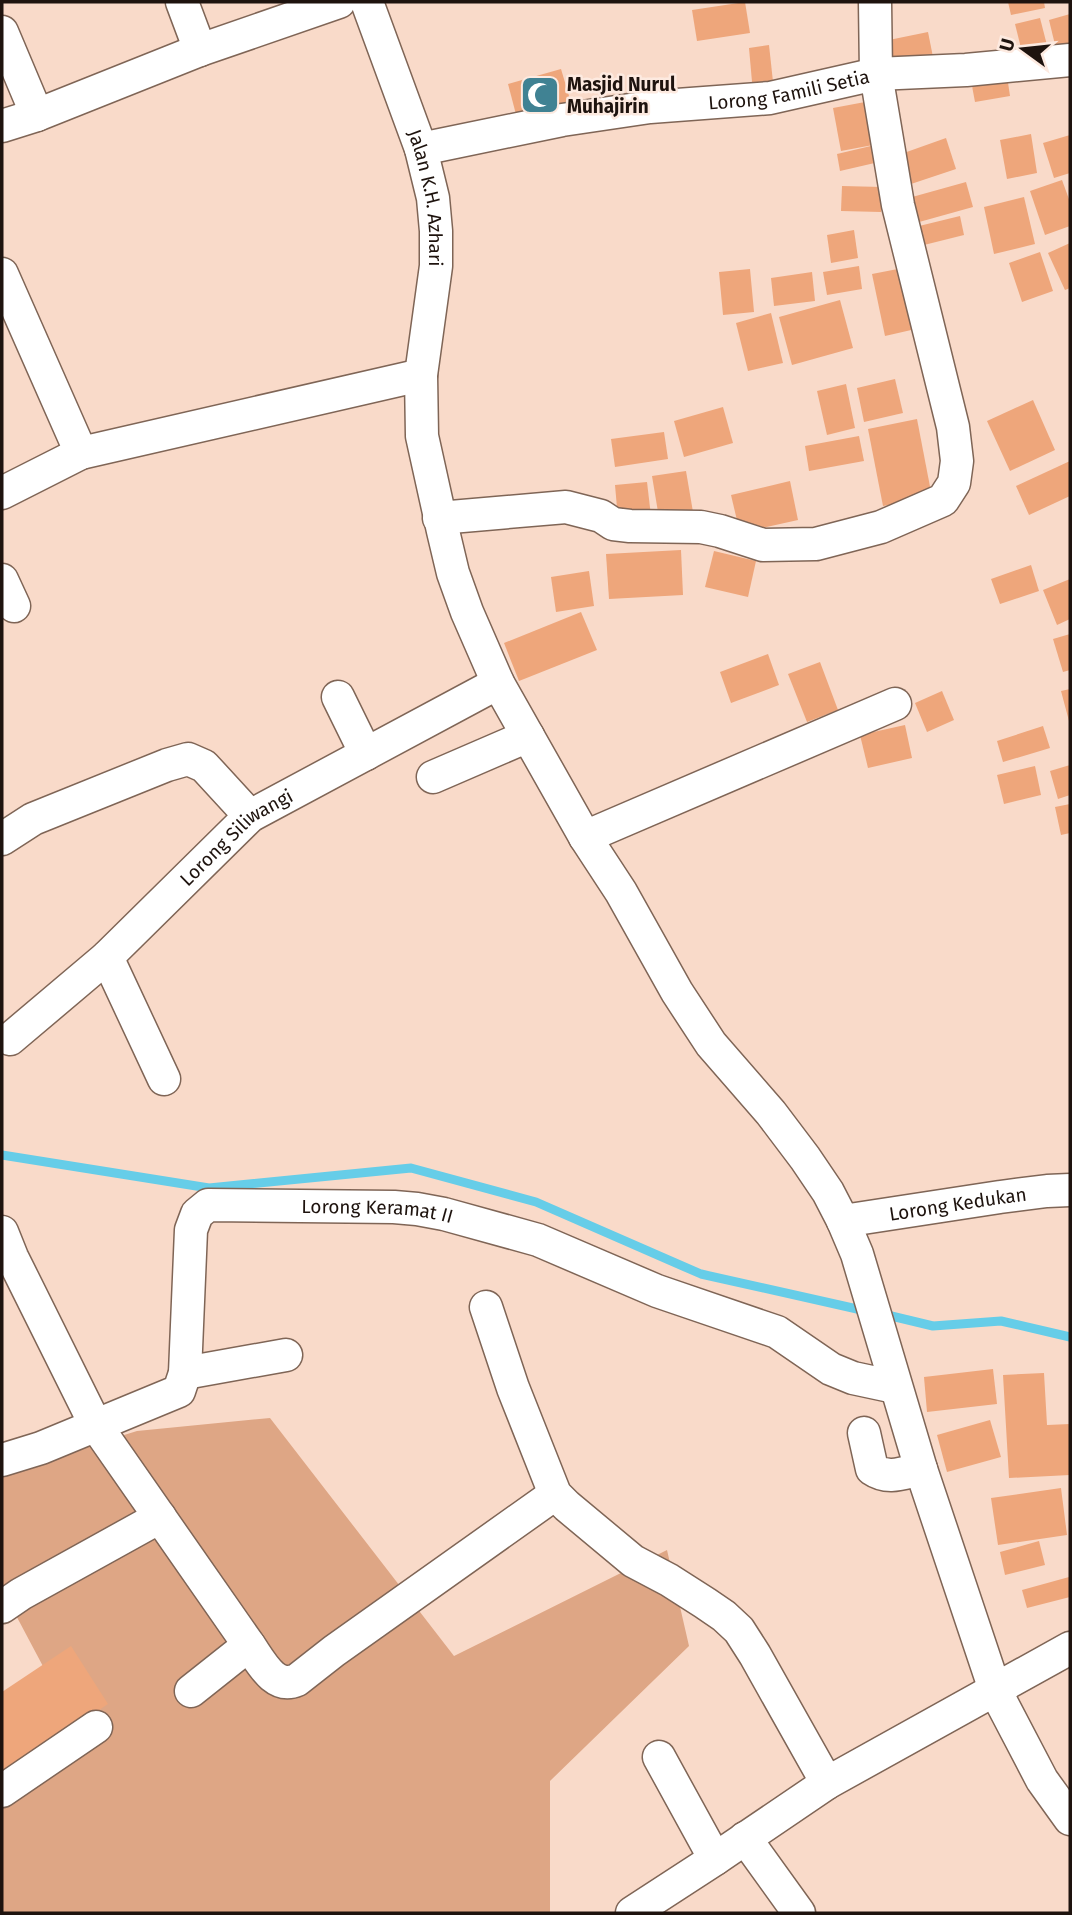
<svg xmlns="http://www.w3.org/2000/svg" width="1072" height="1915" viewBox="0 0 1072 1915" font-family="'Fira Sans',sans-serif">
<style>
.green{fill:#dea685}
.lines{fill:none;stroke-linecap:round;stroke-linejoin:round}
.stream{stroke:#66cde8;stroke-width:9}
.building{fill:#eea67b}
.minor-casing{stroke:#7f6556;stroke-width:35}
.minor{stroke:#fff;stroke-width:32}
.labels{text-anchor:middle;stroke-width:5;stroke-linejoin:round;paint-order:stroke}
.poi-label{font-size:19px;font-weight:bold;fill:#1e130e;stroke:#fdeae0;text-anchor:start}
.street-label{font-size:19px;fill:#1e130e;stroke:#fdeae0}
</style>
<rect width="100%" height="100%" fill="#f9dac9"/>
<polygon class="green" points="270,1418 454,1656 667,1550 689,1646 550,1781 550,1913 2,1913 2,1787 80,1736 2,1589 2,1473 137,1431"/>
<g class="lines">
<g class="stream">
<polyline points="2,1155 209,1188 411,1168 536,1202 701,1274 866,1311"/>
<polyline points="883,1314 933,1326 1001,1321 1070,1337"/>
</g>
</g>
<g class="building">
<polygon points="745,2 750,33 697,41 692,10"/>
<polygon points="1008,2 1044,2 1045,8 1011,15"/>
<polygon points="1070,14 1070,49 1057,53 1049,20"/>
<polygon points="1040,18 1049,53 1024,60 1015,24"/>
<polygon points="928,32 933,57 890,67 884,41"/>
<polygon points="769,45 774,91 753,93 749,48"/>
<polygon points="561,69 572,106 518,122 508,84"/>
<polygon points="1006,69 1010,96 975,102 970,75"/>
<polygon points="865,102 873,145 841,151 833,108"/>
<polygon points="1031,134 1037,173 1007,179 1000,140"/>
<polygon points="1070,135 1070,173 1054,178 1043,143"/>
<polygon points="946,138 956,169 911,184 901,154"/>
<polygon points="875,145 879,162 840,171 837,154"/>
<polygon points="1062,180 1070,202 1070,226 1045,235 1030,191"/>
<polygon points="966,182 973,207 912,224 905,199"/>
<polygon points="842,186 882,187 881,212 841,211"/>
<polygon points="1024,197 1035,244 994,254 984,207"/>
<polygon points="960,216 964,235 916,247 911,228"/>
<polygon points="854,230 858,258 831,263 827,235"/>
<polygon points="1070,243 1070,288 1065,290 1048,253"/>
<polygon points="1040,252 1053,291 1022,302 1009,263"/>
<polygon points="859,266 862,289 827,295 823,272"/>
<polygon points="908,267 920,328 885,336 872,274"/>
<polygon points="750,269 754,312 723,315 719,272"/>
<polygon points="812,272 815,301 774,306 771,278"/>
<polygon points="840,300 853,348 792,365 779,317"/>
<polygon points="771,313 783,363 748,371 736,323"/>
<polygon points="895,379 903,413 864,422 857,388"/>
<polygon points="846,384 855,428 827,435 817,391"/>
<polygon points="1033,400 1055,450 1010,471 987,421"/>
<polygon points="723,407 733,443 684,457 674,421"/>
<polygon points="917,419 932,497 883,506 868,429"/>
<polygon points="664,432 668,459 615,467 611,439"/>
<polygon points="859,436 864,461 809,471 805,446"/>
<polygon points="1070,461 1070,496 1029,515 1016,486"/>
<polygon points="686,471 693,512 659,518 652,476"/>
<polygon points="790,481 798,520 740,533 731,495"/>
<polygon points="647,482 651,516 618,519 615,485"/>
<polygon points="681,550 683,595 609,599 606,554"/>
<polygon points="714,551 756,561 748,597 705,587"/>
<polygon points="1031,565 1039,591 1000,604 991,579"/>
<polygon points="589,571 594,606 556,612 551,577"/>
<polygon points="1070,579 1070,619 1057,625 1043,590"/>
<polygon points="581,612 597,650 519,681 504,643"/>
<polygon points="1070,634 1070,670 1063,672 1053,639"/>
<polygon points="768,654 779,685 731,703 720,672"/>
<polygon points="820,662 838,710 807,722 788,674"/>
<polygon points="1070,689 1070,721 1069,721 1061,691"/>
<polygon points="942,691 954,720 927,732 915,703"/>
<polygon points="905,725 912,758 868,768 860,735"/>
<polygon points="1043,726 1050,748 1003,762 997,741"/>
<polygon points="1070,765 1070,795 1058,799 1050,771"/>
<polygon points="1035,766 1041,795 1004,804 997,775"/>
<polygon points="1070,804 1070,833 1061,835 1055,807"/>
<polygon points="993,1369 997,1404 927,1412 924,1377"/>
<polygon points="1044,1373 1047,1425 1070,1424 1070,1475 1009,1478 1003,1375"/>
<polygon points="990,1420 1001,1457 947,1472 937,1435"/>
<polygon points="1061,1488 1067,1535 998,1545 991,1498"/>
<polygon points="1039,1541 1045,1565 1005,1575 1000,1552"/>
<polygon points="1069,1577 1070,1597 1027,1608 1022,1590"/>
<polygon points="71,1646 108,1704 2,1775 2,1692"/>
</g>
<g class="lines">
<g class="minor-casing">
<g id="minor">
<polyline points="182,2 200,50"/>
<path id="s1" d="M367,2l54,147 12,49 3,33v35l-15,109 1,61 21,95 10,42 14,39 31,71 87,154 36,55 56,100 34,52 60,69 34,45 23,34 15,29 14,33 64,215 74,221 47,90 28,39"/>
<polyline points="2,32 37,115"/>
<polyline points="2,126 37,115 200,50 339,2"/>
<path id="s2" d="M421,149l141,-29 88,-13 120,-9 106,-24 90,-4 104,-10"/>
<polyline points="2,274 81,453"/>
<polyline points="2,493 81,453 421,375"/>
<polyline points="439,518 566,507 601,516 613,524 630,526 701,527 720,531 763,545 816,544 881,527 943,500 954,483 957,461 953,427 898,205 876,74 875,2"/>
<polyline points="2,580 14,606"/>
<polyline points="338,697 366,754"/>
<polyline points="433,777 528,736"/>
<polyline points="585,837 895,704"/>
<polyline points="2,839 33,819 167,765 188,759 204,766 250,816"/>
<polyline points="107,957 164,1079"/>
<path id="s3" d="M10,1039l97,-82 143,-141 248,-133"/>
<path id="s4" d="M843,1221l157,-24 47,-6 23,-1"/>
<path d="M2,1232l10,25 83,167 154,221c12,17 25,45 48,35l37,-29 221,-157"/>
<polyline points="486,1307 513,1388 555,1494 567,1506 633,1561 669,1580 705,1603 724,1616 739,1630 755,1655 827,1783"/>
<polyline points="185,1373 286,1355"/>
<path d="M864,1433l8,36c16,11 31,4 49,0"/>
<path id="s5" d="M2,1460l39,-12 138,-57 6,-18 6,-143 6,-16 11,-9 186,2 23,2 27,5 94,26 119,51 120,41 54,37 22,9 42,9"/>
<polyline points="2,1607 21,1594 160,1517"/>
<polyline points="191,1691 249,1645"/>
<polyline points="659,1757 715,1859"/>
<polyline points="2,1791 96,1727"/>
<polyline points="745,1838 799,1913"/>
<polyline points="632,1913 715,1859 827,1783 1070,1648"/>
</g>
</g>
<use href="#minor" class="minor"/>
</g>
<defs>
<g id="mosque-square" transform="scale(2.0125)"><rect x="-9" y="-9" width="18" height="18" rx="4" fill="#408293" stroke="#fdeae0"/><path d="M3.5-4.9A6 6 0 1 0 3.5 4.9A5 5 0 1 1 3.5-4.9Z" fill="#fff"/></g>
</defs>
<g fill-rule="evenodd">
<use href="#mosque-square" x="540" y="95"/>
</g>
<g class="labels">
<g class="poi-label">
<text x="567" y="91">Masjid Nurul<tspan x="567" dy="22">Muhajirin</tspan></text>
</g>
<g class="street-label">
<text dy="7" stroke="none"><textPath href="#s2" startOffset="373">Lorong Famili Setia</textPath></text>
<text dy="7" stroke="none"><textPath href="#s1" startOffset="206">Jalan K.H. Azhari</textPath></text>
<text dy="7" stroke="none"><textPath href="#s3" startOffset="304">Lorong Siliwangi</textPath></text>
<text dy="7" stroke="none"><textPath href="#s4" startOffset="116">Lorong Kedukan</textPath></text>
<text dy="7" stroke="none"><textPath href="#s5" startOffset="553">Lorong Keramat II</textPath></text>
</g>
</g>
<rect width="1072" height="1915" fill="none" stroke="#1e130e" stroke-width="7"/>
<g transform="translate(1023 49) rotate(285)" stroke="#fdeae0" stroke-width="5" paint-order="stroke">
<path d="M0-5L12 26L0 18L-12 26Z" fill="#1e130e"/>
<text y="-10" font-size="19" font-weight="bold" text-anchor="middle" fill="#1e130e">U</text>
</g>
</svg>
